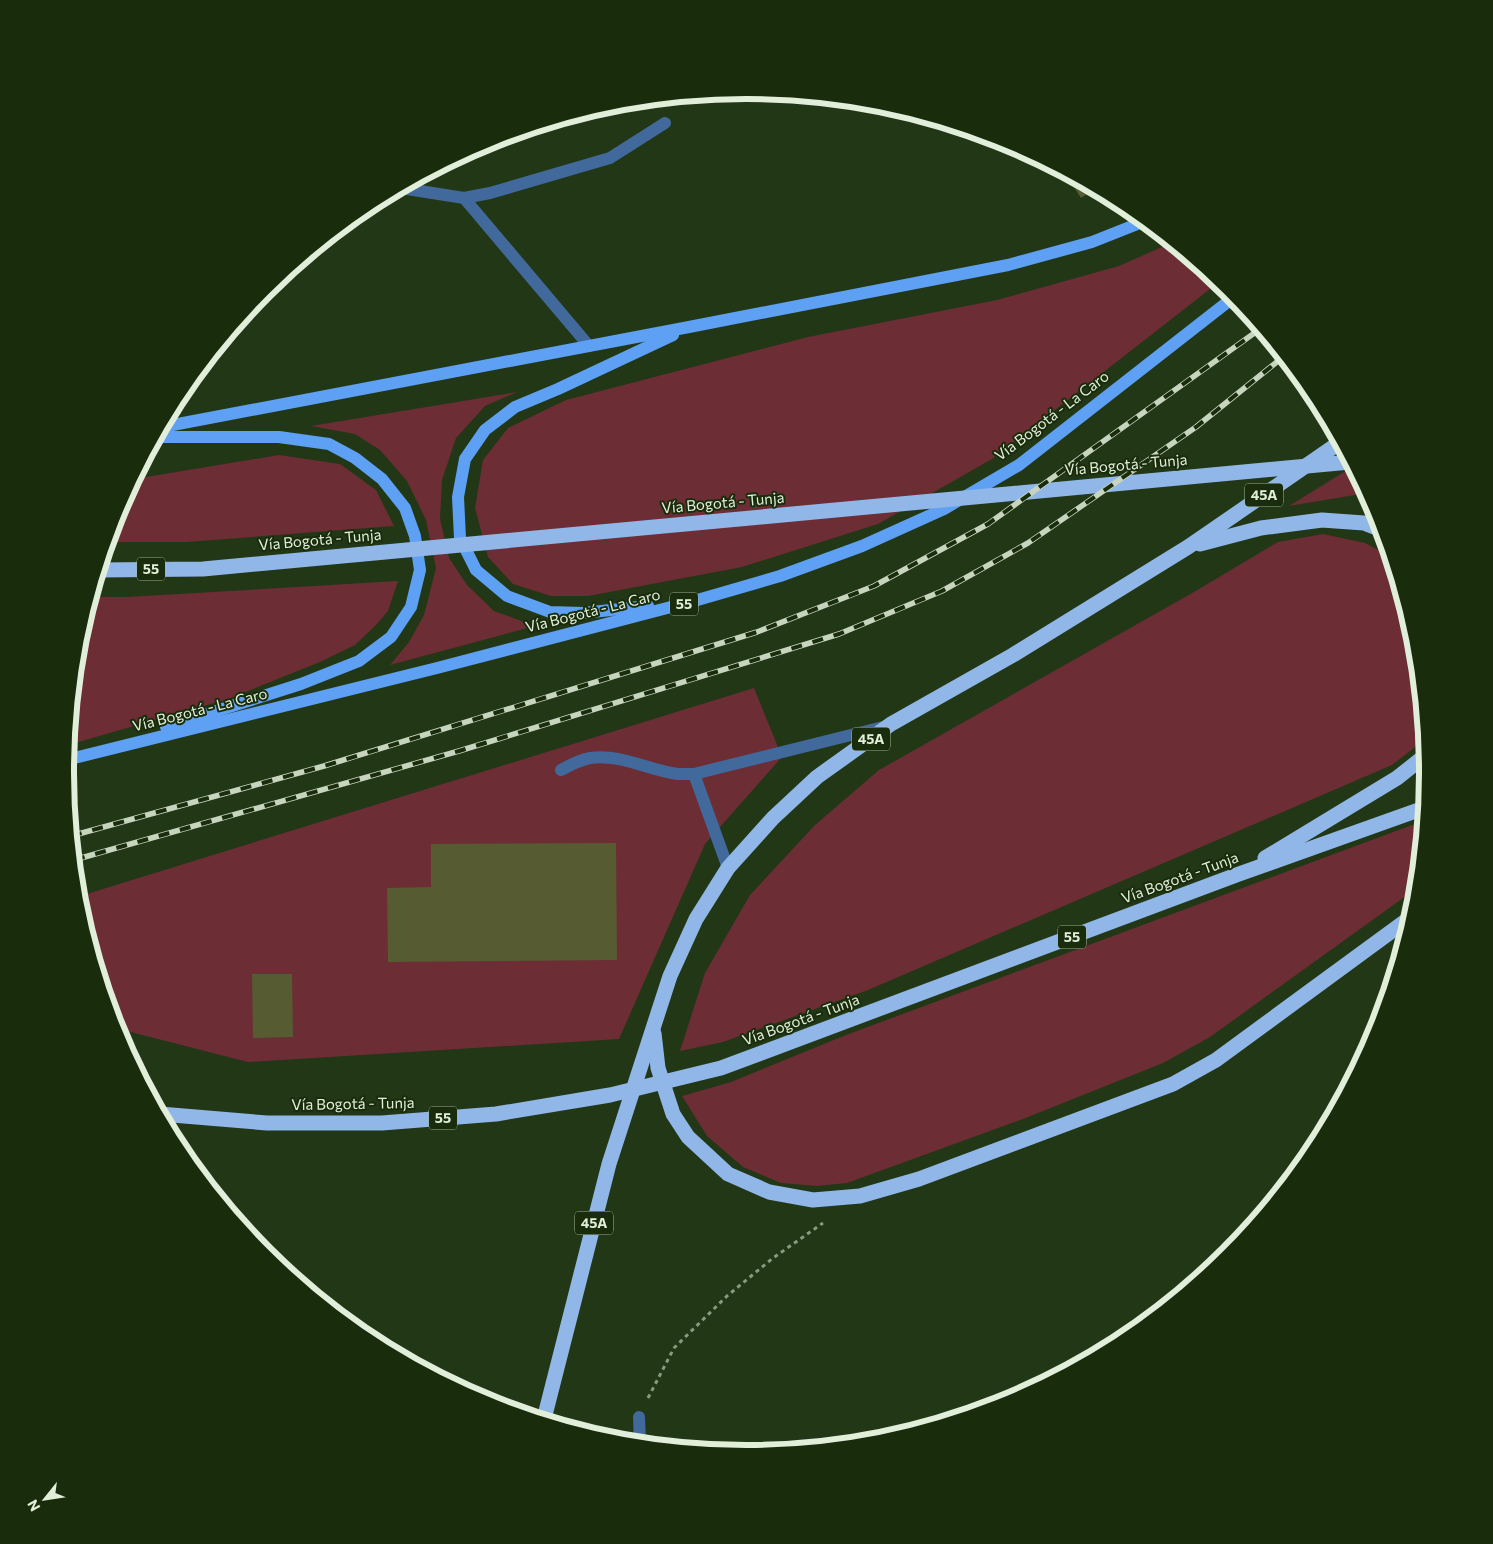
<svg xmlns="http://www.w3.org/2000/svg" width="1493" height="1544" viewBox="0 0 1493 1544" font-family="Commissioner,sans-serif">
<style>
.green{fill:#6c2d35}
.building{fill:#565b32}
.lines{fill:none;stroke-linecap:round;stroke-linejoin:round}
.path{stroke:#899a80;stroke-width:3;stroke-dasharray:4 4;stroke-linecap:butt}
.lane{stroke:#41699c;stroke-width:12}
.street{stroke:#41699c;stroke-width:12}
.primary{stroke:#5da0f4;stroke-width:12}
.highway{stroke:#90b7e8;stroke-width:15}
.rail-casing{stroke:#c7d5bf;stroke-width:5.5}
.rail{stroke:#192c0b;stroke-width:4;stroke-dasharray:11;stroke-linecap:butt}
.labels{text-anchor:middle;stroke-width:4;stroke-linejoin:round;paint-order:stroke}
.shield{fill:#192c0b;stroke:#a5b49c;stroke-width:1}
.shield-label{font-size:14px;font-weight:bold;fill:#e1eeda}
.street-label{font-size:15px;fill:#e1eeda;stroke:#192c0b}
.rim{fill:none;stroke:#e1eeda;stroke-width:6}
</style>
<rect width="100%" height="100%" fill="#223716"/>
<g class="green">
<polygon points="1171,243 1219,282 992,459 878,524 742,567 588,596 551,596 513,584 488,557 475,508 483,460 508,428 566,400 808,337 997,300 1119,266"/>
<polygon points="517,392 485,406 456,438 442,480 440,519 449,558 467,585 494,611 535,626 390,665 409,642 424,615 436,568 426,520 407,481 380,450 355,434 311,426"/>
<polygon points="279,455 340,464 376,490 394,526 187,542 108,542 117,511 134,479"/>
<polygon points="1352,467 1367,493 1289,506"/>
<polygon points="1323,534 1365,543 1390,556 1415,639 1424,736 1414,748 1392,765 868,990 723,1042 680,1051 705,973 750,895 815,825 879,770 1194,592 1278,542"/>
<polygon points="398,581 388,611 376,625 355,645 320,662 228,699 68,745 78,639 91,597 127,597"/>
<polygon points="754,688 782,757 705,844 619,1039 248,1062 115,1028 78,905 77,897"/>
<polygon points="1423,821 1417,888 1210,1037 1163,1063 1023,1119 847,1183 817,1186 781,1183 743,1167 707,1136 682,1096 731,1082 846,1035"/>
</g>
<g class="building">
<polygon points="1065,173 1093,188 1095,189 1081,198"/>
<polygon points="616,843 617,960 388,962 387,888 431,887 431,844"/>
<polygon points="252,974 292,974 293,1037 253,1038"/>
</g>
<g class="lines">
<polyline class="path" points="648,1398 674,1348 727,1296 773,1258 823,1223"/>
<g class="lane">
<polyline points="401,188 464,198 490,193 610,158 665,123"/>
<polyline points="464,198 589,346"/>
<path d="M561,770c9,-5 18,-10 29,-12 30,-5 60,13 88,16 6,0 11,0 16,0l193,-48"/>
<polyline points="694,774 728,868"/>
</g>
<polyline class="street" points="639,1417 640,1443"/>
<g class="primary">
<polyline points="162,427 689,327 1008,265 1092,242 1145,221"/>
<polyline points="157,437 279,437 329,444 355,458 382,479 405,508 415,536 420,570 411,607 391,637 359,661 301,684 166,727"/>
<polyline points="648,606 583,613 550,612 507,596 476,570 460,538 458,497 465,459 485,430 515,407 558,389 673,335"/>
<polyline points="66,760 437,668 694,601 780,576 862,546 944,509 1019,465 1234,297"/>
</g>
<g class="highway">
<polyline points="1200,544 1261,528 1322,520 1364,523 1382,530"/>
<polyline points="99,570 203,569 1350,462"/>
<polyline points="1265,858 1397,778 1426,755"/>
<polyline points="654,1033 658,1068 673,1114 688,1137 728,1174 769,1192 813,1200 860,1196 919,1179 1173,1084 1216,1060 1411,917"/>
<polyline points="160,1114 267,1123 382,1123 496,1114 610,1095 721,1068 1239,874 1424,808"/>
<polyline points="544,1419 609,1164 670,976 696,919 728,868 773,818 817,777 891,724 1013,655 1188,547 1339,443"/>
</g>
<g class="rail-casing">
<g id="rail">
<polyline points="71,836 324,766 757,632 874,586 988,524 1260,329"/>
<polyline points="74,860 459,751 839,634 942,591 1028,543 1196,427 1283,357"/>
</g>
</g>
<use href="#rail" class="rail"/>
</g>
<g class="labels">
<g class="shield">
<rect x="1245" y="483.5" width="38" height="23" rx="4"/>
<rect x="137" y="557.5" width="28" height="23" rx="4"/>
<rect x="670" y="592.5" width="28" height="23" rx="4"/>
<rect x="852" y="727.5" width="38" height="23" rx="4"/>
<rect x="1058" y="925.5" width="28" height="23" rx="4"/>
<rect x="429" y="1106.5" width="28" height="23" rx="4"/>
<rect x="575" y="1211.5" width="38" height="23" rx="4"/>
</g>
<g class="shield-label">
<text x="1264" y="500">45A</text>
<text x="151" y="574">55</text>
<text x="684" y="609">55</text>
<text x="871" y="744">45A</text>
<text x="1072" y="942">55</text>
<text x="443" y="1123">55</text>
<text x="594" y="1228">45A</text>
</g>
<g class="street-label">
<text transform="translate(1052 416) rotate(-37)" y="5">Vía Bogotá - La Caro</text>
<text transform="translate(1126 465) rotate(-5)" y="5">Vía Bogotá - Tunja</text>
<text transform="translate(723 503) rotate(-5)" y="5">Vía Bogotá - Tunja</text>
<text transform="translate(320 540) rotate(-5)" y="5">Vía Bogotá - Tunja</text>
<text transform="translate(593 611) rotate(-14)" y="5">Vía Bogotá - La Caro</text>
<text transform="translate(200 710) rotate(-14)" y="5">Vía Bogotá - La Caro</text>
<text transform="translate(1180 878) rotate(-20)" y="5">Vía Bogotá - Tunja</text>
<text transform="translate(801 1020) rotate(-20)" y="5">Vía Bogotá - Tunja</text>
<text transform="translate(353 1104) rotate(-1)" y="5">Vía Bogotá - Tunja</text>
</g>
</g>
<path d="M0 0H1493V1544H0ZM746 99H747A672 672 0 0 1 1419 771V773A672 672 0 0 1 747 1445H746A672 672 0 0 1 74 773V771A672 672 0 0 1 746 99Z" fill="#192c0b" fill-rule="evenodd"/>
<path class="rim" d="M746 99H747A672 672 0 0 1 1419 771V773A672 672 0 0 1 747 1445H746A672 672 0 0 1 74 773V771A672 672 0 0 1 746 99Z"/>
<g transform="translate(45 1499) rotate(240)" stroke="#192c0b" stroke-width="4" paint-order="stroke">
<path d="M0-4L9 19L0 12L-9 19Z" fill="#e1eeda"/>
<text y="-8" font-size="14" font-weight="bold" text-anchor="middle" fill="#e1eeda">N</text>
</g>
</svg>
